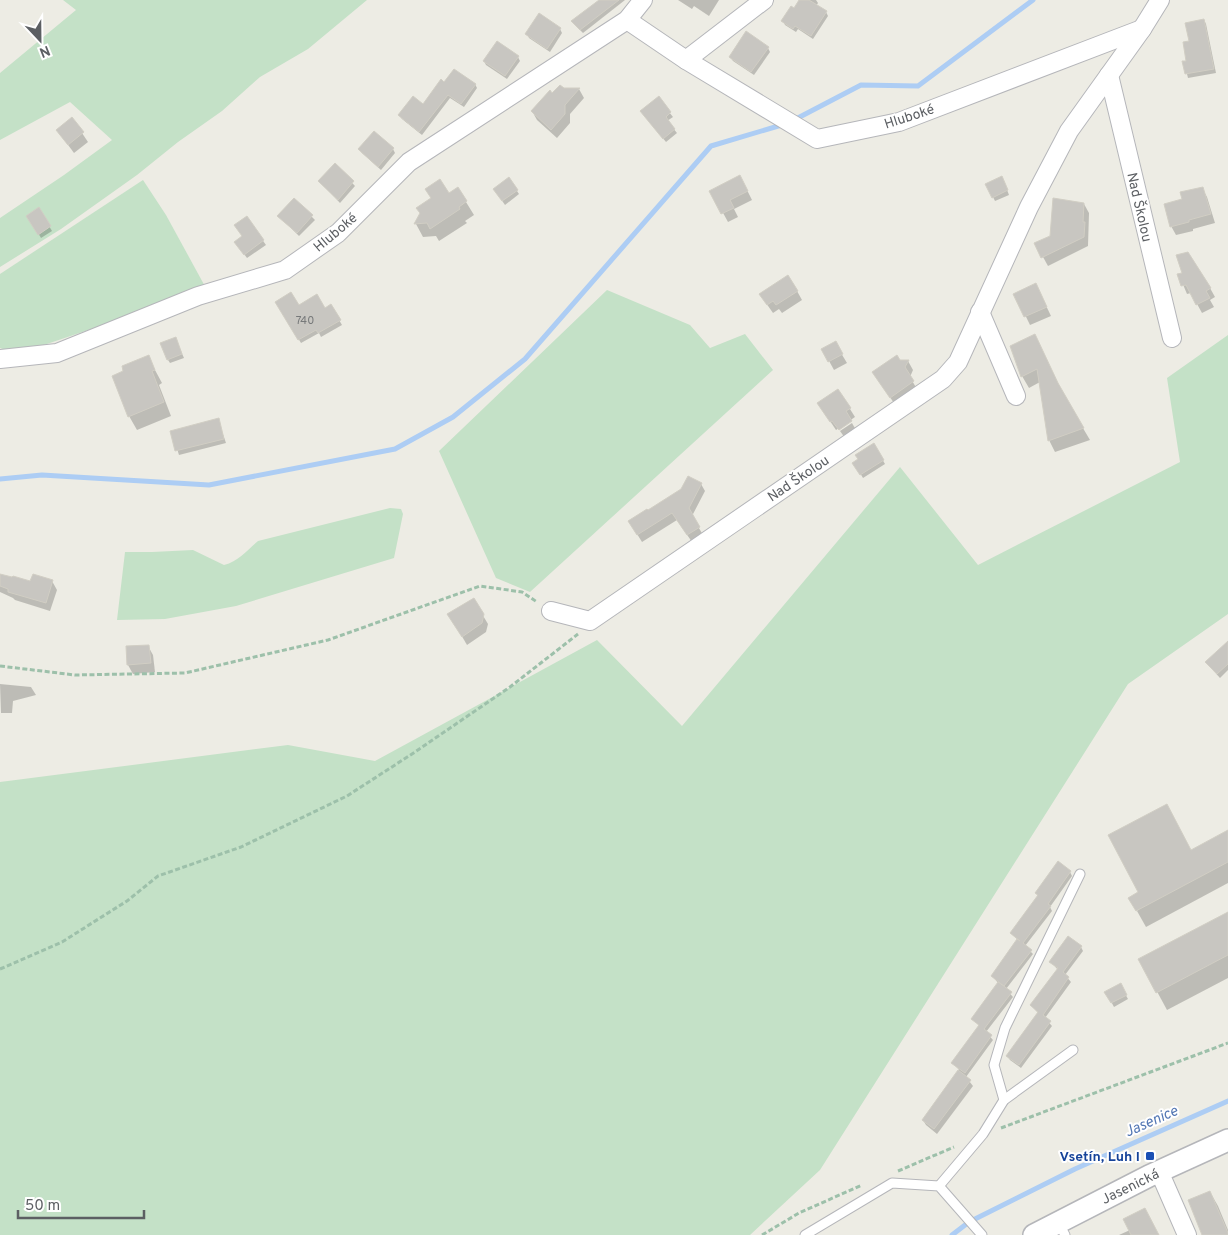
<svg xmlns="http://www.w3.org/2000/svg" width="1228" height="1235" viewBox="0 0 1228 1235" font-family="Overpass,sans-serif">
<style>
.green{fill:#c4e1c7}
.shadow{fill:#0003}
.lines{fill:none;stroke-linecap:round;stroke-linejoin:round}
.stream{stroke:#adcdf4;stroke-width:5}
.building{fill:#c8c6c1;stroke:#d1cec4}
.service-casing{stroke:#b5b6ba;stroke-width:11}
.minor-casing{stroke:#b5b6ba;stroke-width:20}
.tertiary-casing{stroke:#b5b6ba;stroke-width:24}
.path{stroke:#9dc0aa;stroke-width:3;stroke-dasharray:5 2.5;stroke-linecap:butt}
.service{stroke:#fff;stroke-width:9}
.minor{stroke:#fff;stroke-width:18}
.tertiary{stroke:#fff;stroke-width:21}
.transit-dot{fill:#1a4fb4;stroke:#fff;stroke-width:2}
.labels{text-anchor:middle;stroke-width:4;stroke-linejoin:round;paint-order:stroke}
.number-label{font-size:11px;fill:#77797a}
.street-label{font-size:14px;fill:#5c5f63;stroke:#fff}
.transit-label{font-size:14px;font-weight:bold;fill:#164399;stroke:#fff;text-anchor:end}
.water-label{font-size:15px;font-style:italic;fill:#5377b4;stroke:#fff}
</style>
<rect width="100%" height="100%" fill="#edece4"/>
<g class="green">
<polygon points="63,0 367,0 308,49 260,77 222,111 178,142 137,175 61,229 0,267 0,218 64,175 112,140 70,102 0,140 0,73 76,10"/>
<polygon points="143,180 166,215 207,290 29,350 14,353 0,348 0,274"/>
<polygon points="607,290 690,325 710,348 745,334 773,370 530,592 496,578 439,451"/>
<polygon points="1228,335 1228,614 1128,684 820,1170 750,1235 0,1235 0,782 288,745 375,761 597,640 682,726 900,467 978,565 1180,462 1167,378"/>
<path d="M390,508l11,1 2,5 -9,44 -158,48 -71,13 -48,1 8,-68h27l41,-2 31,15c15,-4 22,-14 34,-24z"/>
</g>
<g class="shadow">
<polygon points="601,0 625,0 583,33 575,25"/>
<polygon points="678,0 719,0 709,16 694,6 692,9"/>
<polygon points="801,0 816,0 818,3 816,6 826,12 828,16 813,39 798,29 796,32 785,25 783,21 794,10"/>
<polygon points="1204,20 1206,24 1216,73 1188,78 1184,62 1188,62 1190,42"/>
<polygon points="560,29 562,33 550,52 529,38 527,34"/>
<polygon points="768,48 770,52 754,75 733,61 730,57"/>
<polygon points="518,57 520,61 507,79 486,65 484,61"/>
<polygon points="445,84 475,84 477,88 464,107 450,98 422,135 402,119 400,116 424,106"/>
<polygon points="563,89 579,89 584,98 570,114 570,123 557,138 537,120 532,111 552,95"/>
<polygon points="658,98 673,117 667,121 677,133 666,142 644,115"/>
<polygon points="72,118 88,142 74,153 57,130"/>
<polygon points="359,149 393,149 395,153 381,170 362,153"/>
<polygon points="335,165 355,186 340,203 320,182"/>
<polygon points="509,179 519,194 505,205 494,189"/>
<polygon points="1004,182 1009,195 995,201 993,197"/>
<polygon points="745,186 752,200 734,209 738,217 728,222 711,191"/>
<polygon points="1202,188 1207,197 1215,223 1193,229 1193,231 1176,235 1171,226 1183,200"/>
<polygon points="449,195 466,202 474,215 465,221 467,223 439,241 436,236 423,237 416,224 421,214"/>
<polygon points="294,199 315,220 299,236 279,216"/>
<polygon points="1084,204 1089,213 1088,246 1048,266 1043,257 1051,237"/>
<polygon points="39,209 52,231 41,238 28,216"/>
<polygon points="247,218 266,245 247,258 238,246 243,237"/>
<polygon points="1179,275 1210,288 1215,297 1210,300 1214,307 1202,313 1191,293 1187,294"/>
<polygon points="797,291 802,300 782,313 779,309 773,313 766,303"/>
<polygon points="1040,293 1051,316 1030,325 1015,294"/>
<polygon points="276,302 324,309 331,306 342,325 321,337 319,333 301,343"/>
<polygon points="1035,336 1064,396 1090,440 1055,452 1049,440 1040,382 1029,388 1022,376"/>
<polygon points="177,342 184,358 170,363 168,360"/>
<polygon points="835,343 847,363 834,370 823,350"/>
<polygon points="148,357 162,383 159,385 171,416 137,430 129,416 125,372"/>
<polygon points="899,361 908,361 913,370 910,377 918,391 896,406 879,381"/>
<polygon points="850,409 855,417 836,430 824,412"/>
<polygon points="218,420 226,443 179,455 172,432"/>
<polygon points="852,423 856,430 845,438 840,431"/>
<polygon points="874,445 885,464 863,478 854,463 859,460"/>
<polygon points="701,484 705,491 692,516 703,535 692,542 677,520 642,542 629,521"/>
<polygon points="0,575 31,583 52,581 57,590 50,611 15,600 13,598 0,592"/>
<polygon points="473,599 488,624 486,632 467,645 449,614"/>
<polygon points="1228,643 1228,670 1220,678 1209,666"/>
<polygon points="148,646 153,655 155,672 133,674 128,665 127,648"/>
<polygon points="0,684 31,687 36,695 13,701 12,713 1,713"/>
<polygon points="1228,831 1228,883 1146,927 1137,911"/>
<polygon points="1070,872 1072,876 1050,907 1052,911 1025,946 1033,954 1006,989 1013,997 986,1032 993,1040 966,1077 973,1086 937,1134 926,1125 923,1120 959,1070 953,1063 980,1027 975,1021 999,984 992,976 1018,940 1011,933 1038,897 1036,893"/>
<polygon points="1228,913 1228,978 1167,1010 1140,960"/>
<polygon points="1081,947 1083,951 1065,975 1071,982 1045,1018 1052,1026 1021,1068 1010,1060 1007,1056 1038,1013 1031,1005 1058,970 1051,962"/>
<polygon points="1120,985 1128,999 1114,1007 1106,992"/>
<polygon points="1210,1192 1218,1206 1228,1230 1228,1235 1204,1235"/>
<polygon points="1130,1230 1158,1235 1119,1235"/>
</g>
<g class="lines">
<g class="stream">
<polyline points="792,121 861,85 918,86 1033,0"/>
<polyline points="0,479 42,475 209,485 395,449 453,417 525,359 711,146 785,124"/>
<polyline points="952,1235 969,1222 1075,1169 1228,1101"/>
</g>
</g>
<g class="building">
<polygon points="599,0 619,0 580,30 571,21"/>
<polygon points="799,0 809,0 827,11 811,36 795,26 793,29 781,21 791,6 794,8"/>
<polygon points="539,13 561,28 547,49 525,34"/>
<polygon points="1204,19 1214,69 1185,74 1182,61 1186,61 1183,42 1189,41 1185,23"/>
<polygon points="746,31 769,47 751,72 729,57"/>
<polygon points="497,41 519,56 505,76 483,61"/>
<polygon points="454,69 476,84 461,104 448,95 419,132 398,115 413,96 423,104 441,79 444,82"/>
<polygon points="560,85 564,88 580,88 565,105 565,114 551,130 531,111 550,90 552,93"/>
<polygon points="659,96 671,112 666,117 675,129 663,139 640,111"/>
<polygon points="72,117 84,132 68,145 56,130"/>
<polygon points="374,131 394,148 378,167 358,149"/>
<polygon points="335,163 354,181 338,200 318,181"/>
<polygon points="740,175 748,191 730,200 734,208 721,214 709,191"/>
<polygon points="1002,176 1008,190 992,198 985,184"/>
<polygon points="509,177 518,190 502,201 493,189"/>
<polygon points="440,179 449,193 458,187 467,201 459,207 460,209 430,229 427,223 414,224 420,213 416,208 431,198 425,189"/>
<polygon points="1203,187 1211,214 1189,220 1189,222 1170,227 1164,204 1182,199 1180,192"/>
<polygon points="294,198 313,215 297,233 277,216"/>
<polygon points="1053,198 1084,203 1083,222 1085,222 1084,237 1041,258 1034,243 1050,236"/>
<polygon points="39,207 51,226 38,235 26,216"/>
<polygon points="247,216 264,240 244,255 234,242 242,236 234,225"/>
<polygon points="1188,252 1211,288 1206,291 1210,298 1196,305 1186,285 1181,286 1177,274 1182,273 1176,255"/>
<polygon points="788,275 798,291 776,305 773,301 767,305 759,294"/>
<polygon points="1036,283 1047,307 1024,317 1013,294"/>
<polygon points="291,292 299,305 317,294 325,308 331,304 341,320 318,333 316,330 298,340 275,302"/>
<polygon points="1035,334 1058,383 1084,428 1048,441 1037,369 1021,377 1010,346"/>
<polygon points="176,337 182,354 167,360 160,343"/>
<polygon points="836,341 843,354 828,362 821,349"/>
<polygon points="149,355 155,370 152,371 164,402 128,417 112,376 123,371 122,366"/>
<polygon points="897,355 900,360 909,360 905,367 914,381 890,398 872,372"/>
<polygon points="838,389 851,408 846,411 852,421 839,430 832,421 830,422 817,403"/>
<polygon points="219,418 224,439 175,451 170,431"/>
<polygon points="874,443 884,460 860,475 852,463 858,459 855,455"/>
<polygon points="688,476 702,483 689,508 700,527 687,535 672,513 637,535 628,521 647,509 648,510 681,489"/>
<polygon points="0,574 12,577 13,576 30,581 33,574 53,580 46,603 8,592 8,589 0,586"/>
<polygon points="474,598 484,614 482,623 462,637 447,614"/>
<polygon points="1228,641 1228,664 1217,674 1205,662"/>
<polygon points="149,645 151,663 127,665 126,646"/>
<polygon points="1167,804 1191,850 1228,830 1228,862 1136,911 1128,898 1138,892 1108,835"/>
<polygon points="1058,861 1071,871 1048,904 1051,906 1023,943 1032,950 1004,986 991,976 1017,939 1020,941 1010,933 1038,895 1035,893"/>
<polygon points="1228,912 1228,955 1156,993 1138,959"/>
<polygon points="1068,936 1082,946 1063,972 1069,977 1043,1015 1051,1021 1019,1065 1006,1056 1038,1012 1030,1005 1058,968 1049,962"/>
<polygon points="998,982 1012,992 984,1029 992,1035 965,1073 951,1063 979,1025 971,1019"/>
<polygon points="1121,983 1127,995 1111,1003 1104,992"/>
<polygon points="958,1070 971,1080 934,1129 922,1120"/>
<polygon points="1210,1191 1228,1233 1228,1235 1202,1235 1188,1200"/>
<polygon points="1145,1208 1159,1235 1131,1235 1123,1219"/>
</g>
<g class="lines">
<g class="service-casing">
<g id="service">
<polyline points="1004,1100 994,1065 1005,1028 1080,874"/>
<polyline points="939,1186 983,1134 1004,1100 1073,1050"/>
<polyline points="1058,1222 1065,1235"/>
<polyline points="805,1235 892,1183 939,1186 982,1235"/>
</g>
</g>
<g class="minor-casing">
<g id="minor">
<polyline points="627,20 686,60 817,139 899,122 1142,29"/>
<polyline points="686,60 764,0"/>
<polyline points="1109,75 1172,338"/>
<polyline points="980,312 1016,396"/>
<polyline points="0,359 57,353 198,296 285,270 338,233 409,162 627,20 643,0"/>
<polyline points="551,611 590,621 943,379 958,362 1029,207 1069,131 1142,29 1160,0"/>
<polyline points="1159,1171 1187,1235"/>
</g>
</g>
<g class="tertiary-casing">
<polyline id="tertiary" points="1034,1235 1149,1176 1228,1140"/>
</g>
<g class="path">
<polyline points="0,666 75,675 185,673 328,640 480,586 522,592 537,602"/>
<polyline points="0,969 62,942 127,901 158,876 241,847 347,796 415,752 510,687 578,634"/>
<polyline points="1001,1128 1228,1043"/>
<polyline points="898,1171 954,1147"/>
<polyline points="762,1235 799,1213 862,1185"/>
</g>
<use href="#service" class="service"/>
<use href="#minor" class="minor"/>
<use href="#tertiary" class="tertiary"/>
</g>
<rect class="transit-dot" x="1145" y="1151" width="10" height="10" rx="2.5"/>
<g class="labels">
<g class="number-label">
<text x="305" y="324">740</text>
</g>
<g class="street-label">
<text transform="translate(909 116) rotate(-18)" y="5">Hluboké</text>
<text transform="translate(1140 207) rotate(77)" y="5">Nad Školou</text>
<text transform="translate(335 232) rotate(-40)" y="5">Hluboké</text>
<text transform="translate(798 478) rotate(-34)" y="5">Nad Školou</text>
<text transform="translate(1130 1186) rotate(-26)" y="5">Jasenická</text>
</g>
<g class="transit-label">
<text x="1140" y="1161">Vsetín, Luh I</text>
</g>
<g class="water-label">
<text transform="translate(1151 1121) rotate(-24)" y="5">Jasenice</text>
</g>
</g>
<g transform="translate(40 40) rotate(158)" stroke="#ffffff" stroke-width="4" paint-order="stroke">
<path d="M0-4L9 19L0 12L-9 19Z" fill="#5c5f63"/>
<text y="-8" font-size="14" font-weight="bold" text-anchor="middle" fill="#5c5f63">N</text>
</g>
<path d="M18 1210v8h126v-8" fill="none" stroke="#5c5f63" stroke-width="2.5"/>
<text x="25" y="1210" font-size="15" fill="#5c5f63" stroke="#ffffff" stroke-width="4" paint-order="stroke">50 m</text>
</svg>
